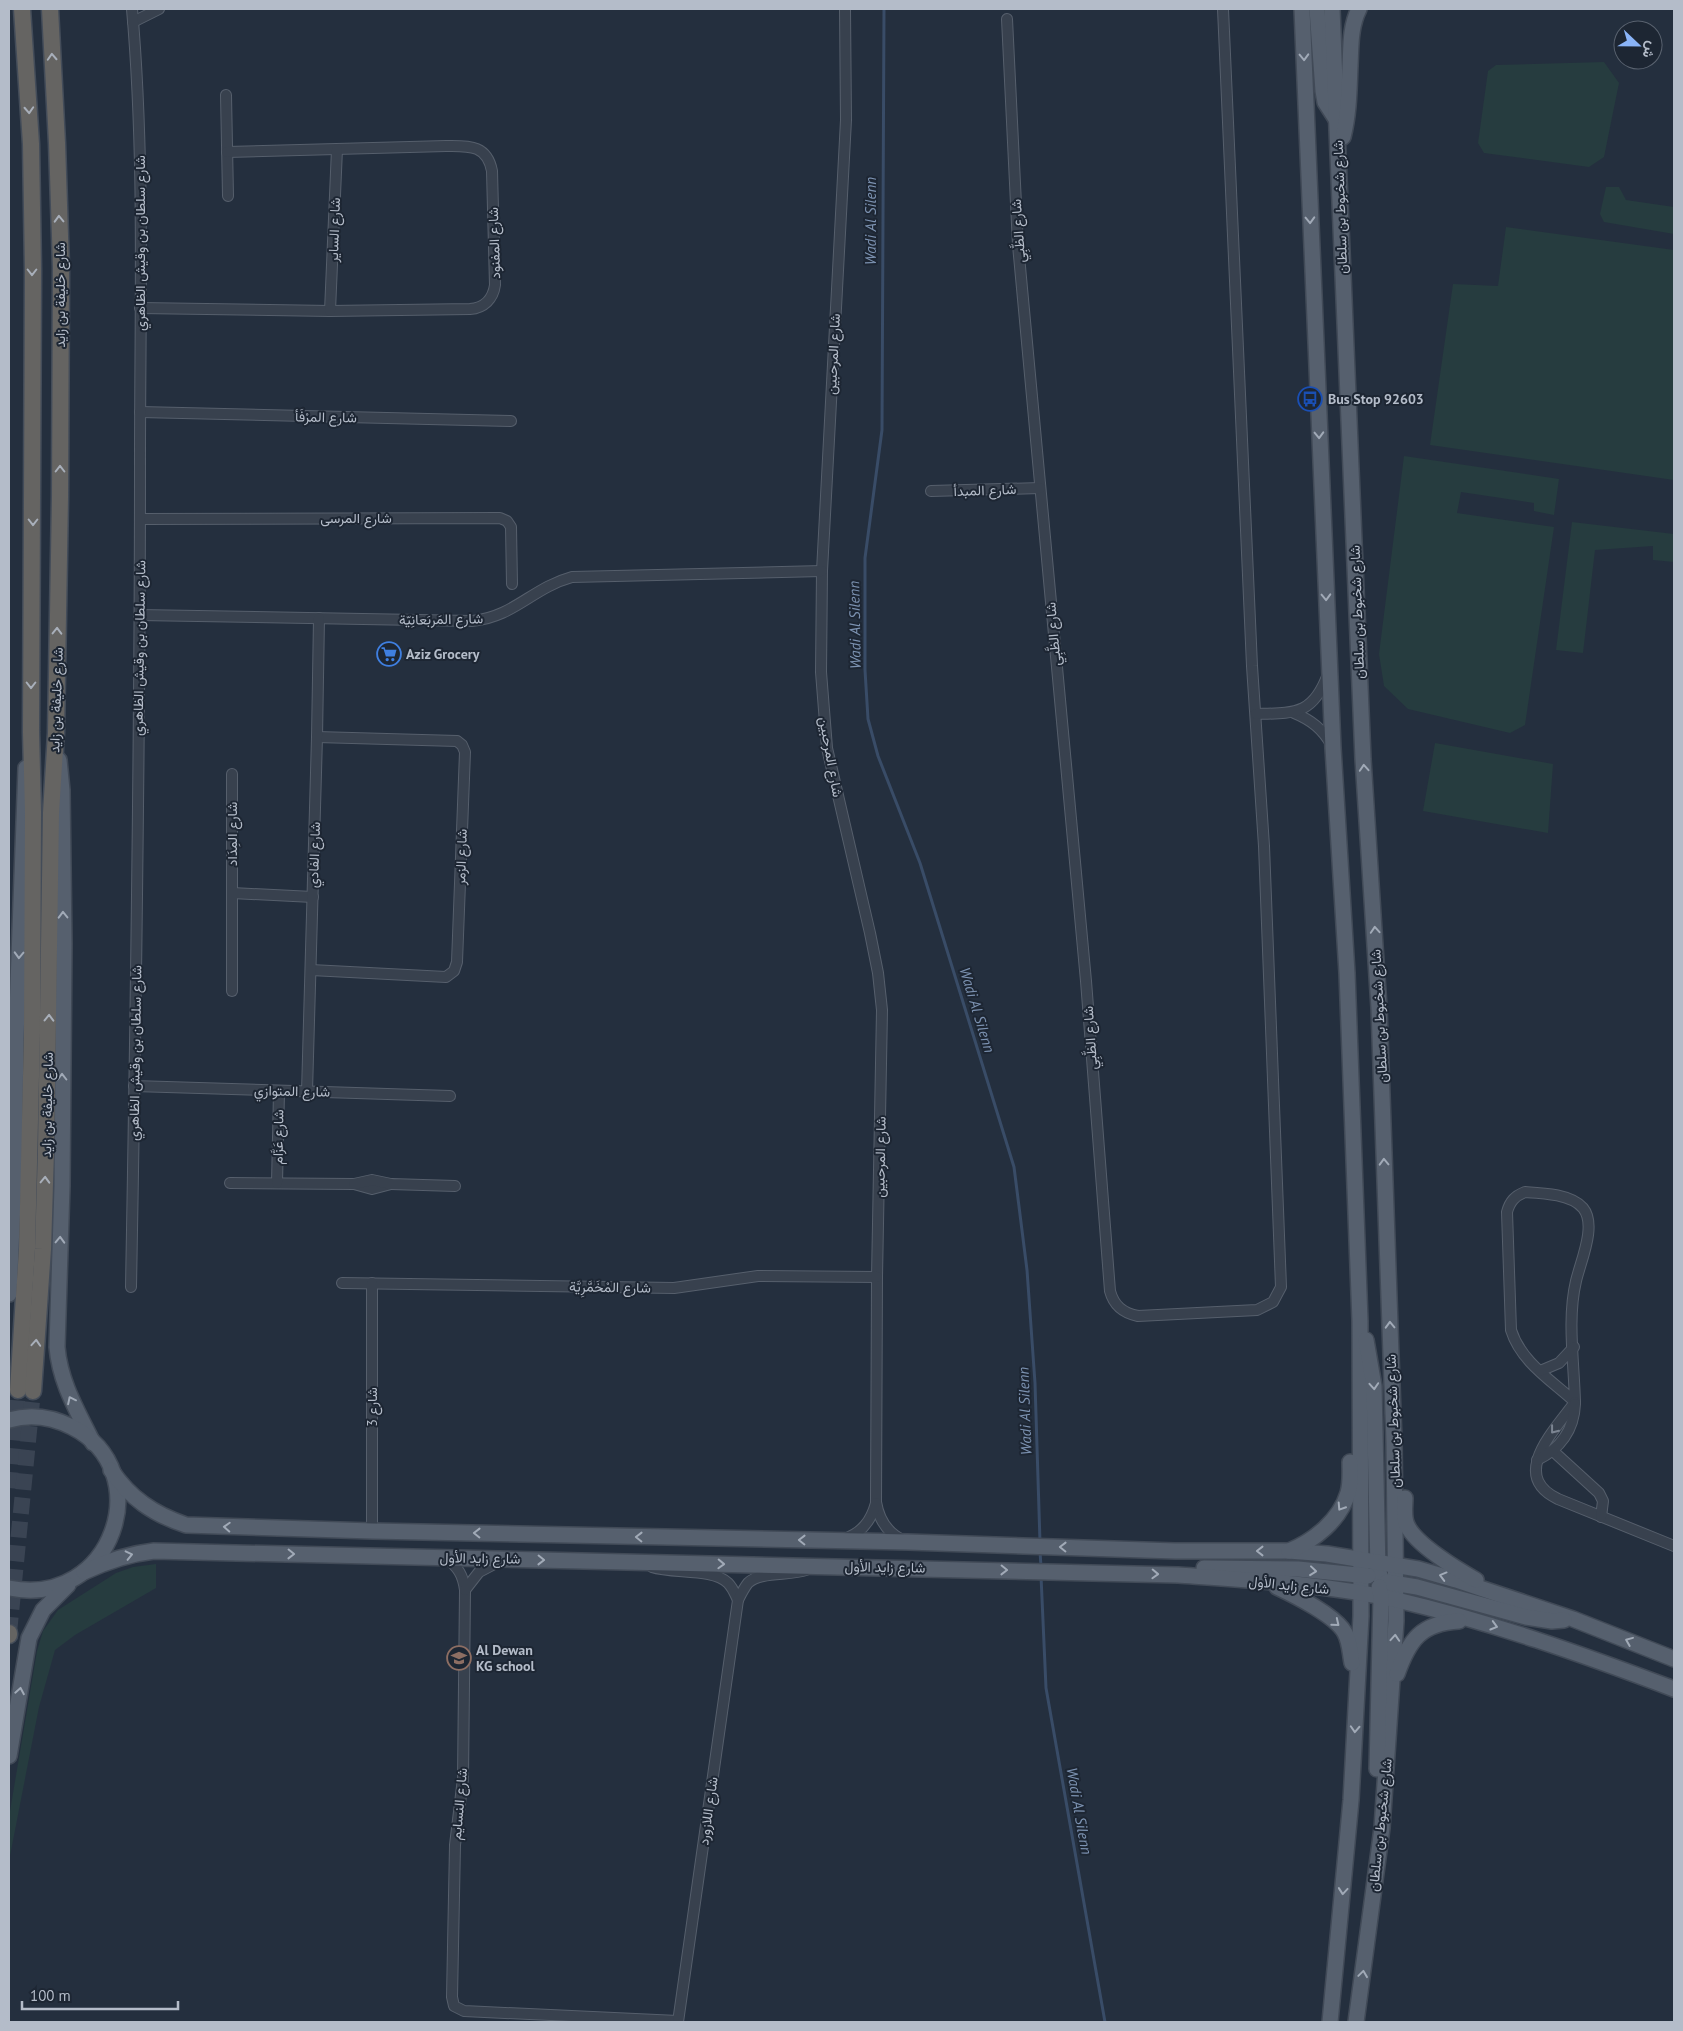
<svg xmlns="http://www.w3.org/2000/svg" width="1683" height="2031" viewBox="0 0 1683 2031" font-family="'PT Sans',Vazirmatn,sans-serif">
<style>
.green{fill:#263c3f}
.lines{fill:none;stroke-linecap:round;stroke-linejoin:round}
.stream{stroke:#394c67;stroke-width:3}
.trunk-tunnel{stroke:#3a4453;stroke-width:16;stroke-dasharray:16 8;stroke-linecap:butt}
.minor-casing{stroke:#565f6c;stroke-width:12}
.primary-casing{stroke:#414a57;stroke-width:18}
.trunk-casing{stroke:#434c59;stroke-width:19}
.minor{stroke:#38414e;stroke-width:10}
.primary{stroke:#56606e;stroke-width:15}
.trunk{stroke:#656462;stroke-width:16}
.oneway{stroke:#a8afba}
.oneway2{stroke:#a1aab7}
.oneway3{stroke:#7c8592}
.labels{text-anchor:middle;stroke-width:4;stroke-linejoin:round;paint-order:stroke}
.street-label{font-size:14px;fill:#b4bcc9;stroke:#1d2633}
.poi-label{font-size:14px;font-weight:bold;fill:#b4bcc9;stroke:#1d2633;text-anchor:start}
.water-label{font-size:15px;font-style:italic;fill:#7c92b1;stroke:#1d2633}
</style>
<rect width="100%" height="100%" fill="#242f3e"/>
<g class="green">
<polygon points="1604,62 1619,83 1604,157 1589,167 1484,153 1478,143 1488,71 1496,65"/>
<polygon points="1606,187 1619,187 1626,200 1674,207 1674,234 1604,222 1600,214"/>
<polygon points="1506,227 1674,250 1674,480 1430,445 1453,284 1498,286"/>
<polygon points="1404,456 1559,479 1554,515 1534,511 1534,503 1461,492 1457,513 1554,527 1525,725 1510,733 1408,709 1384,686 1379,654"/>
<polygon points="1572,522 1674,534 1674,562 1653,560 1653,546 1595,550 1583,653 1556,650"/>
<polygon points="1435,743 1553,764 1548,833 1423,811"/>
<polygon points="156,1564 156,1588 75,1635 55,1650 39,1707 9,1861 9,1817 37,1651 43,1631 58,1610 116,1573 133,1567"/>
</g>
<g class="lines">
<g class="stream">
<polyline points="884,9 882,430 865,558 865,670 868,719 878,756 920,863 1014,1167 1027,1270 1035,1383 1040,1542"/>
<polyline points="1040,1551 1041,1567"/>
<polyline points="1041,1576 1046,1688 1105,2022"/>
</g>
<g class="trunk-tunnel">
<polyline points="9,1488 18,1390"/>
<polyline points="9,1633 33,1391"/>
</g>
<g class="minor-casing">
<g id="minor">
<path d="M845,9l1,111 -24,451 -1,101 6,76 43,185 8,40 4,37 -5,267 -1,225c3,18 12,32 29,39"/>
<path d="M1007,19l11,226 68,736 24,310c4,15 13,22 28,25l119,-6 16,-8 8,-15 -17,-441 -12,-180 -29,-657"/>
<polyline points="133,22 159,9"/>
<polyline points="226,95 228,196"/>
<path d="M140,308l190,3 140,-2c14,-1 23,-10 25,-24l-3,-114c-5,-27 -24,-25 -46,-25l-219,6"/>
<polyline points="330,311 337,149"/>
<polyline points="140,412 511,421"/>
<polyline points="931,491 1040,488"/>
<polyline points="140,519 500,518 507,521 511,527 512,584"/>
<path d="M139,615l333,6c42,-4 60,-33 100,-44l250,-6"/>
<path d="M1294,713c17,7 29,16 38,33"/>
<path d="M1256,714c39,-1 57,1 72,-40"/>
<polyline points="232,893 313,897"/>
<polyline points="311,970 446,977 454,971 457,962 465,752 462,745 457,741 317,737"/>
<polyline points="232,991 232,774"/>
<polyline points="134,1086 450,1096"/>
<polyline points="307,1092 317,737 319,618"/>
<polyline points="230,1183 354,1184 372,1189 391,1184"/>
<polyline points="277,1183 279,1092"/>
<polyline points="354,1184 372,1180 391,1184 455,1186"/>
<path d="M1525,1192c17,1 46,2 58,16 14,17 -2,52 -7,73 -9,38 -2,81 -1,121 -24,-22 -54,-40 -64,-72l-4,-118c3,-11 8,-16 18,-20z"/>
<polyline points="342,1283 674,1288 758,1276 877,1277"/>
<path d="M131,1287c5,-276 9,-552 9,-829 0,-149 5,-300 -8,-449"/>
<polyline points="1540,1371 1559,1363 1574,1347"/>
<path d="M1575,1402c-19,27 -67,73 -17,97l116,47"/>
<polyline points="1553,1451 1599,1493 1603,1501 1601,1517"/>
<path d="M1537,1460c23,-11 37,-30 38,-56"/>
<polyline points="372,1531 372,1283"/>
<path d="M844,1539c18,-6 27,-18 32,-36"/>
<path d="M446,1558c12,9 17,17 19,32l-2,188 -8,67 -3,152 2,9 10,5 214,10"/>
<path d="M652,1567c21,7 61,1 76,16 5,5 7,11 10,17"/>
<polyline points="465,1590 479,1572 498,1562"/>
<path d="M678,2022l60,-422c3,-6 6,-12 10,-17 12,-12 42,-7 58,-13"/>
</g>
</g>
<g class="primary-casing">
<g id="primary">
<polyline points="1302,9 1333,748 1347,973 1360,1321 1361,1616 1351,1800 1330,2022"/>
<polyline points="1317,9 1323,91 1325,102 1336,119"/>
<polyline points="1332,9 1363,759 1379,1008 1394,1442 1396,1621 1382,1828 1356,2022"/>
<path d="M1343,137c6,-24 6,-47 7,-71 1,-20 0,-39 9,-57"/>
<path d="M59,760l3,30 2,154 -2,242 -5,161c3,36 21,65 36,96"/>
<polyline points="9,1294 14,1181 16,1038 26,768"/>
<polyline points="1366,1340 1374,1386 1378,1570 1383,1583 1396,1600"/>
<path d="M9,1420c21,-6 43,-3 63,7 87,44 41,182 -63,161"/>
<path d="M111,1470c19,28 42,44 75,55l186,6 536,11 267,9h114l38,3 91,15 38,11 117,39 101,40"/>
<path d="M1405,1498c0,8 -2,19 2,27 8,19 51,45 69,55"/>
<path d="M1289,1551c25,-10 51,-31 59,-58 3,-10 2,-21 2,-31"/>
<polyline points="1204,1568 1298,1569 1368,1576"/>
<path d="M84,1572c23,-11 44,-18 70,-21l1024,24c73,5 147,9 219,25 94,22 187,55 277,89"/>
<polyline points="1387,1582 1417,1587 1526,1617 1552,1621 1564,1620"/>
<path d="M1277,1587c17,8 59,29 68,46 5,9 5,20 7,30"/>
<path d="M1397,1674c12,-34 24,-51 62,-53"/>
<polyline points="9,1756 29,1638 43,1610 68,1585"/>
<polyline points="1377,1769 1381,1597 1379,1587"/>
</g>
</g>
<g class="trunk-casing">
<g id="trunk">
<polyline points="18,1390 27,1249 32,1033 33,812 31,732 33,271 31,144 22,9"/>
<polyline points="33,1391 43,1249 46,1151 51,813 56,733 60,497 61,267 57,143 50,9"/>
<polyline points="9,1635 9,1633"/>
</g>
</g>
<use href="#minor" class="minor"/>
<use href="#primary" class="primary"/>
<use href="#trunk" class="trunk"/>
</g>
<defs><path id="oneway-chevron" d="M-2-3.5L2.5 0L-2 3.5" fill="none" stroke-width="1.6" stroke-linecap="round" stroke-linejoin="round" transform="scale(1.25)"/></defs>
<g class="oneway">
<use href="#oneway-chevron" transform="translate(52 57) rotate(-93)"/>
<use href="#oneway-chevron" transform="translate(29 110) rotate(87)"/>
<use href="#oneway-chevron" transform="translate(59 219) rotate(-92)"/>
<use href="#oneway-chevron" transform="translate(32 272) rotate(90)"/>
<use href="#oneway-chevron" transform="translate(60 469) rotate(-90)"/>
<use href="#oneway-chevron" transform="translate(33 522) rotate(90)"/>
<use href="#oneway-chevron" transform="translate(57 631) rotate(-89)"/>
<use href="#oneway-chevron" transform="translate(31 685) rotate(90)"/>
<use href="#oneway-chevron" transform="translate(49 1018) rotate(-89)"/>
<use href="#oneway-chevron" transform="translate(45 1180) rotate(-88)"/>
<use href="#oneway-chevron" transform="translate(36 1343) rotate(-86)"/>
</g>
<g class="oneway2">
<use href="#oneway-chevron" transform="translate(1304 57) rotate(88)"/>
<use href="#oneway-chevron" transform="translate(1310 220) rotate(88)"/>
<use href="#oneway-chevron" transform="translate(1319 435) rotate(88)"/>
<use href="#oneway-chevron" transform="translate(1326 597) rotate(88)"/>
<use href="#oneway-chevron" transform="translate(1364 768) rotate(-94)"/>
<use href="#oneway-chevron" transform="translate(63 915) rotate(-91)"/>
<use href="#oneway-chevron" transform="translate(1375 930) rotate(-94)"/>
<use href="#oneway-chevron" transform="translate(19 955) rotate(92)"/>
<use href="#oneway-chevron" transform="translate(62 1077) rotate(-90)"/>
<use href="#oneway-chevron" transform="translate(1384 1162) rotate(-92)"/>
<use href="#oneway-chevron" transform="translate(60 1240) rotate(-88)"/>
<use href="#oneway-chevron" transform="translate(1390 1325) rotate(-92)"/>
<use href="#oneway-chevron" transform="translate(1374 1386) rotate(86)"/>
<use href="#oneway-chevron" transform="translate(71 1400) rotate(-116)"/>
<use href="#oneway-chevron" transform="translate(1341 1507) rotate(123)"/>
<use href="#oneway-chevron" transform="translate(227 1527) rotate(-177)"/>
<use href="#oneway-chevron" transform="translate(477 1533) rotate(-179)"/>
<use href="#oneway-chevron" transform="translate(639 1537) rotate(-179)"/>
<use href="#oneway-chevron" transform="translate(802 1540) rotate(-179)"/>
<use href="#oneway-chevron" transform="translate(1063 1547) rotate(-179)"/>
<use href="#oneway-chevron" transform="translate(1260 1551) rotate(-180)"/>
<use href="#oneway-chevron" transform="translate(291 1554) rotate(1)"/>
<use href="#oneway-chevron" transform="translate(129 1555) rotate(-13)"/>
<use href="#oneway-chevron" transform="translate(541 1560) rotate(1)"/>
<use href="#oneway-chevron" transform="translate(721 1564) rotate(2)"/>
<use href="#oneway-chevron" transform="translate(1004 1570) rotate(1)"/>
<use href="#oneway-chevron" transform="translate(1313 1571) rotate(6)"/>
<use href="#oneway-chevron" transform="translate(1155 1574) rotate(2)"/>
<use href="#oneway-chevron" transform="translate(1443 1576) rotate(-165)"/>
<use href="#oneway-chevron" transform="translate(1336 1623) rotate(39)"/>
<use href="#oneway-chevron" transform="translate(1494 1626) rotate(16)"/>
<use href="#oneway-chevron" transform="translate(1395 1638) rotate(-86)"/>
<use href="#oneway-chevron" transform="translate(1629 1641) rotate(-158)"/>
<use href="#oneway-chevron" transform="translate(20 1691) rotate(-80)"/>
<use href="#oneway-chevron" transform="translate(1355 1729) rotate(93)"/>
<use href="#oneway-chevron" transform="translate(1343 1891) rotate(95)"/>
<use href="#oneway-chevron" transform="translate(1363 1974) rotate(-82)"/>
</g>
<use class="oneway3" href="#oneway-chevron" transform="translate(1554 1430) rotate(128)"/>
<defs>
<g id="bus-ring" transform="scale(1.25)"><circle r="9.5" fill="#1d2633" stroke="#1a4fb4" stroke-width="1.5"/><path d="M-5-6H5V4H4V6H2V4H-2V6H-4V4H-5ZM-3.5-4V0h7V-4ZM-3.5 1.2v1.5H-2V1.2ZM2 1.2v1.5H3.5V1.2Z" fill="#1a4fb4"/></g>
<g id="supermarket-ring" transform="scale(1.25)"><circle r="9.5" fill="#1d2633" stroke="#3f7fe0" stroke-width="1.5"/><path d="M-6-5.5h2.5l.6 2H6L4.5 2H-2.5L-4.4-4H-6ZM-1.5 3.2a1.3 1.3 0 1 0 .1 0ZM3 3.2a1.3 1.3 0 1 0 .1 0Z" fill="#3f7fe0"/></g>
<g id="school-ring" transform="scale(1.25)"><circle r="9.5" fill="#1d2633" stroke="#8d6e63" stroke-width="1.5"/><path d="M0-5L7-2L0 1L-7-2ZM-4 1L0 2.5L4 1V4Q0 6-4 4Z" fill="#8d6e63"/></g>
</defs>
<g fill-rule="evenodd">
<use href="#bus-ring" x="1310" y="399"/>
<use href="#supermarket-ring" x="389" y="654"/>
<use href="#school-ring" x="459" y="1658"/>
</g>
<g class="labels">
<g class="street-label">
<text transform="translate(1340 207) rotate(-92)" y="5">شارع شخبوط بن سلطان</text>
<text transform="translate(334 230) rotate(-88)" y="5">شارع الساير</text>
<text transform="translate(1018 231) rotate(-94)" y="5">شارع الظَّبِي</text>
<text transform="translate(140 243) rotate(-90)" y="5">شارع سلطان بن وقيش الظاهري</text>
<text transform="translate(494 243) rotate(-92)" y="5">شارع المفنود</text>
<text transform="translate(60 295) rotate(-90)" y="5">شارع خليفة بن زايد</text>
<text transform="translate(833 354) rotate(-87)" y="5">شارع المرحبين</text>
<text transform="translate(326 417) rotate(1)" y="5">شارع المرْفَأ</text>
<text transform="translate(985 490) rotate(-2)" y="5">شارع المبدأ</text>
<text x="356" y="523">شارع المرسى</text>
<text transform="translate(1357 612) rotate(-92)" y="5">شارع شخبوط بن سلطان</text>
<text transform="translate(441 619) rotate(-1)" y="5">شارع المَربَعانِيّة</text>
<text transform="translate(1053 634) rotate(-95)" y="5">شارع الظَّبِي</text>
<text transform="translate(139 648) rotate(-89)" y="5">شارع سلطان بن وقيش الظاهري</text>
<text transform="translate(56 700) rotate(-88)" y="5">شارع خليفة بن زايد</text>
<text transform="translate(831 757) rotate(80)" y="5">شارع المرحبين</text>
<text transform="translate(232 834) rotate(-90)" y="5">شارع المِدَاد</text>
<text transform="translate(314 855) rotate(-88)" y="5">شارع الفادي</text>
<text transform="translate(461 857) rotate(-88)" y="5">شارع الزمر</text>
<text transform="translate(1379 1016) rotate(-93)" y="5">شارع شخبوط بن سلطان</text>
<text transform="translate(1090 1038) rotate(-94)" y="5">شارع الظَّبِي</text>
<text transform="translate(135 1053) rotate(-89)" y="5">شارع سلطان بن وقيش الظاهري</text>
<text transform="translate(292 1091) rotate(1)" y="5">شارع المتوازي</text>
<text transform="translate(47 1105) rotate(-89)" y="5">شارع خليفة بن زايد</text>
<text transform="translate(278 1137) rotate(-89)" y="5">شارع عَزَّام</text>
<text transform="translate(880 1157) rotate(-89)" y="5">شارع المرحبين</text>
<text transform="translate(610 1287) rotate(1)" y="5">شارع المْخَمَّرِيَّة</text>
<text transform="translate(372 1407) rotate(-90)" y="5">شارع 3</text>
<text transform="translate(1393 1421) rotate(-92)" y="5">شارع شخبوط بن سلطان</text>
<text transform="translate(480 1558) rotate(1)" y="5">شارع زايد الأول</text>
<text transform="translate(885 1567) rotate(1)" y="5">شارع زايد الأول</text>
<text transform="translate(1289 1585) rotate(6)" y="5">شارع زايد الأول</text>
<text transform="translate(459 1804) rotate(-85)" y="5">شارع النسايم</text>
<text transform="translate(708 1811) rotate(-82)" y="5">شارع اللازورد</text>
<text transform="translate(1380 1825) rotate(-84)" y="5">شارع شخبوط بن سلطان</text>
</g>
<g class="poi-label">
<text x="1328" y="404">Bus Stop 92603</text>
<text x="406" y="659">Aziz Grocery</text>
<text x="476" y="1655">Al Dewan<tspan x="476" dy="16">KG school</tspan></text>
</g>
<g class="water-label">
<text transform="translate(871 221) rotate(-90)" y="5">Wadi Al Silenn</text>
<text transform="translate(855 625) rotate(-91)" y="5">Wadi Al Silenn</text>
<text transform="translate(977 1010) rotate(73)" y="5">Wadi Al Silenn</text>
<text transform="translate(1025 1411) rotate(-92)" y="5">Wadi Al Silenn</text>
<text transform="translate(1079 1811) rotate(80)" y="5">Wadi Al Silenn</text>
</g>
</g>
<rect width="1683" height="2031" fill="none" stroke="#b4bcc9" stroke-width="20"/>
<g transform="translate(1638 45) rotate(112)"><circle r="24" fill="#1d2633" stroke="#59626f"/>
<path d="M0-4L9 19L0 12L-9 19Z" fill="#8ab4f8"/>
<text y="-8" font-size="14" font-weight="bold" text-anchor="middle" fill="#b4bcc9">ش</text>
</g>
<path d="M22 2001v8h156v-8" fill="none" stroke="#b4bcc9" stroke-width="2.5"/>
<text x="30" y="2001" font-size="15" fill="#b4bcc9" stroke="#1d2633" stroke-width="4" paint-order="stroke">100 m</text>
</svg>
